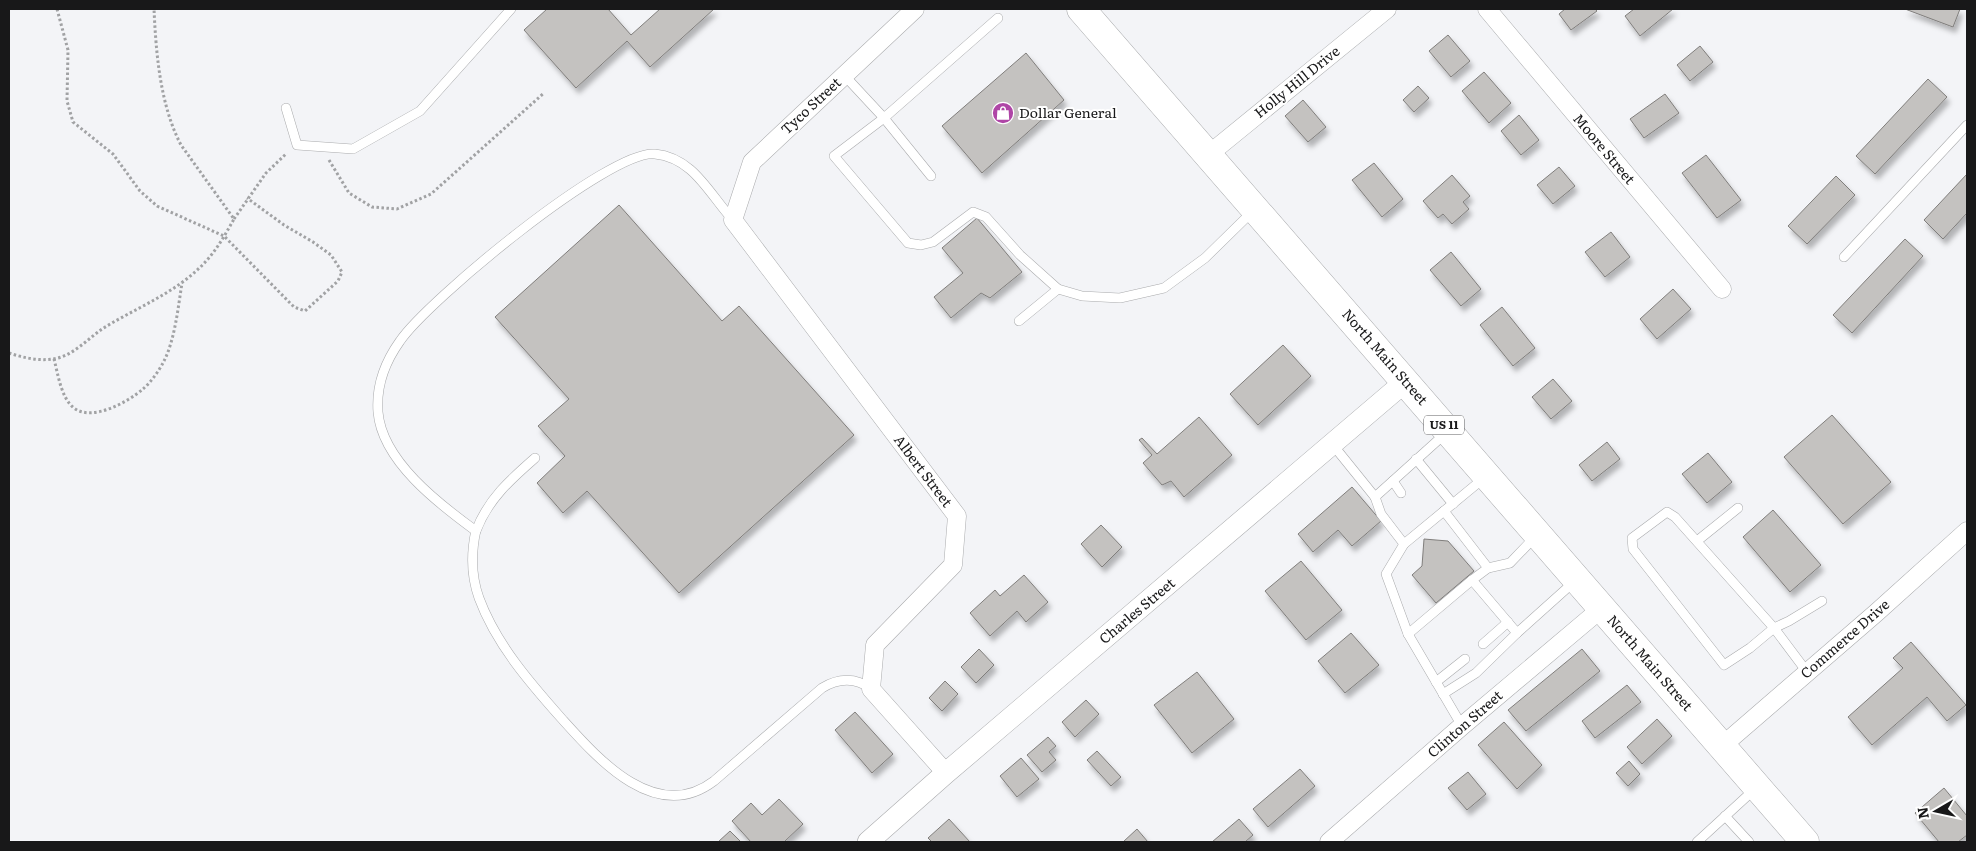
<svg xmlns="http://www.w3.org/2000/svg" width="1976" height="851" viewBox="0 0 1976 851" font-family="Literata,serif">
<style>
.building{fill:#c4c2c0;stroke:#807e7c;filter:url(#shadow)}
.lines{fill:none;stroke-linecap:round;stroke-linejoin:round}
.service-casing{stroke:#aaabad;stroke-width:10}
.minor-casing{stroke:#aaabad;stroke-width:19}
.tertiary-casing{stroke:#aaabad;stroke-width:22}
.primary-casing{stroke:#aaabad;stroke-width:29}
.path{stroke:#a1a2a4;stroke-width:3;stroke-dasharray:2.5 2.5;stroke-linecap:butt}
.service{stroke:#fff;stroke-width:9}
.minor{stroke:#fff;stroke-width:18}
.tertiary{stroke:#fff;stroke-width:21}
.primary{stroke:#fff;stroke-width:28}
.labels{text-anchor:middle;stroke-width:4;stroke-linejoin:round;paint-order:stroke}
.shield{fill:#fff;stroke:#5d5d5e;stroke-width:1}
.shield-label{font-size:12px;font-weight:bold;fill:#181819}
.street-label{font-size:14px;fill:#181819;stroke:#fff}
.poi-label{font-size:14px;fill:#181819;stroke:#fff;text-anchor:start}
</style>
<defs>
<filter id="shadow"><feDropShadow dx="3" dy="5.5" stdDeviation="2.5" flood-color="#0004"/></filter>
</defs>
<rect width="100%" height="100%" fill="#f3f4f7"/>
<g class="building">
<polygon points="547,9 608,9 631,35 660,9 714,9 650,67 627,41 576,88 524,30"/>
<polygon points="1565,9 1595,9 1597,11 1571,30 1559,14"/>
<polygon points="1634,9 1673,9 1640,36 1625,16"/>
<polygon points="1905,9 1960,9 1953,27"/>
<polygon points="1448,35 1470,61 1451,77 1429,51"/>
<polygon points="1700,46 1713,62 1690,81 1677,65"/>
<polygon points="1026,53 1064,100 982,173 942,126"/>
<polygon points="1484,72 1511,103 1489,123 1462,91"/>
<polygon points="1928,79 1947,97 1875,174 1856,156"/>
<polygon points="1418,86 1429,98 1414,112 1403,100"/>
<polygon points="1665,94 1679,113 1644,138 1630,119"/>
<polygon points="1303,100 1326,127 1308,142 1285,116"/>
<polygon points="1519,115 1539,140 1521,155 1501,131"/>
<polygon points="1706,155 1741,200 1717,218 1682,173"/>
<polygon points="1374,163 1403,199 1382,217 1352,180"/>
<polygon points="1559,167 1575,186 1553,204 1537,185"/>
<polygon points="1967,174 1967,213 1943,239 1924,220"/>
<polygon points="1452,175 1470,196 1463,202 1469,209 1452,224 1443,214 1438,218 1423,201"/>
<polygon points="1836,176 1855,195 1807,244 1788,226"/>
<polygon points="619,205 722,321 739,306 854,435 679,593 587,491 563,513 537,483 565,456 538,426 569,399 495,317"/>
<polygon points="977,218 1022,272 990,298 981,293 951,318 934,297 963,273 942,248"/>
<polygon points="1611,232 1630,257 1605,277 1585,252"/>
<polygon points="1905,239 1923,256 1852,333 1833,315"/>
<polygon points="1451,252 1481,289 1461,306 1430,270"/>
<polygon points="1673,289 1691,309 1657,339 1640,319"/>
<polygon points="1502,307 1535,348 1513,366 1480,325"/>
<polygon points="1283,345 1311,376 1258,425 1230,394"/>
<polygon points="1553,379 1572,401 1551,419 1532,397"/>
<polygon points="1832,415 1891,482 1843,524 1784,457"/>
<polygon points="1199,417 1232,455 1184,497 1171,481 1162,485 1143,463 1152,455 1139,440 1142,438 1157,454"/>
<polygon points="1607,442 1620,459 1592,481 1579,465"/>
<polygon points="1708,453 1732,482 1707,503 1682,474"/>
<polygon points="1352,487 1381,521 1352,546 1338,530 1313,552 1298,534"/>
<polygon points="1773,510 1821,565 1790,592 1743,537"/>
<polygon points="1101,525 1122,547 1102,567 1081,544"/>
<polygon points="1424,539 1448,541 1474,571 1436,603 1412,575 1422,566"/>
<polygon points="1301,561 1342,610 1306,640 1265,591"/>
<polygon points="1024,575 1048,602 1026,622 1017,611 990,636 970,613 995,590 1000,596"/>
<polygon points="1351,633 1379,665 1345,693 1318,661"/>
<polygon points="1911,642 1966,705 1947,721 1927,697 1872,745 1848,717 1903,668 1893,658"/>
<polygon points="979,649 994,665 976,683 961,667"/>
<polygon points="1582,649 1600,671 1526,731 1508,710"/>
<polygon points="1197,672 1234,719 1192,753 1154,705"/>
<polygon points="945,681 958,694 942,711 929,698"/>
<polygon points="1627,685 1641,702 1595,738 1582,721"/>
<polygon points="1086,700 1099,714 1075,737 1062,722"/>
<polygon points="855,712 893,754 872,773 835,730"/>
<polygon points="1657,719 1672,736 1642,764 1627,747"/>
<polygon points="1504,722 1542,765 1517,789 1478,745"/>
<polygon points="1048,737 1056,746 1049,752 1056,760 1042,772 1027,755"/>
<polygon points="1097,751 1121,777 1111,786 1087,760"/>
<polygon points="1021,758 1039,779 1017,797 1000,776"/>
<polygon points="1629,761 1640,774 1628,786 1616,773"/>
<polygon points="1300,769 1315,786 1268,827 1253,809"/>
<polygon points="1468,772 1486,794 1467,810 1448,788"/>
<polygon points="1944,788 1967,816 1967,835 1958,842 1939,842 1915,813"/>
<polygon points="779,799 803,824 784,842 751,842 732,821 751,803 762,815"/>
<polygon points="949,819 970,842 932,842 928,838"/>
<polygon points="1239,819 1253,835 1245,842 1212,842"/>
<polygon points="1137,829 1148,842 1123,842"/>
<polygon points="730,831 741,842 718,842"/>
</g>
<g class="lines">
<g class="service-casing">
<g id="service">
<polyline points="844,75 884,118 834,156 908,243 921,245 933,242 973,212 986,217 1020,255 1058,289 1082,296 1120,298 1164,288 1205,258 1253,211"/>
<polyline points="286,108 297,145 353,149 420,111 511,9"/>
<polyline points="931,176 884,118 998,18"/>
<polyline points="1844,257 1967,125"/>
<polyline points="1019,321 1058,289"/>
<polyline points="1333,445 1375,497 1446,433"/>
<path d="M535,458c-24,21 -47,41 -59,73 -37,-27 -94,-70 -98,-119 -2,-26 7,-50 22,-71 27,-40 210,-192 255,-187 39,4 54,40 78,66"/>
<polyline points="1416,459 1453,504"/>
<polyline points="1393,481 1401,493"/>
<polyline points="1375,497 1381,514 1404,544 1484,478"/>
<polyline points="1444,511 1488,568"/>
<path d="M476,530c-5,23 -5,46 3,68 17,46 51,85 83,121 36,40 94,106 152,62l108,-93c16,-10 34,-11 49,1"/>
<polyline points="1697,541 1738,508"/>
<polyline points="1404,544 1386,574 1408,634 1462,726"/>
<polyline points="1472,580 1517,633 1575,581"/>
<polyline points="1408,634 1472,580 1488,568 1510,563 1535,537"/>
<polyline points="1483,644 1508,622"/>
<polyline points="1807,672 1774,628 1750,648 1724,665 1633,549 1632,538 1667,512 1675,517 1774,628 1789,621 1822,601"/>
<polyline points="1436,682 1465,659"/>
<polyline points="1443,694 1476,673 1517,633"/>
<polyline points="1725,816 1749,842"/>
<polyline points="1697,842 1756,788"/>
</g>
</g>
<g class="minor-casing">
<g id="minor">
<polyline points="915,9 752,162 733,220 957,516 953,565 875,645 871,689 946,773"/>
<polyline points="1487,9 1722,289"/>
<polyline points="1208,155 1387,9"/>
<polyline points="1722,746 1876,613 1967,531"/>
<polyline points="1329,842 1462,726 1602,608"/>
</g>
</g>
<g class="tertiary-casing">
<polyline id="tertiary" points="868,842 946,773 1406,381"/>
</g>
<g class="primary-casing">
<polyline id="primary" points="1081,9 1805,842"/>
</g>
<g class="path">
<polyline points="57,9 68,50 67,101 73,122 113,154 140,191 157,206 224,236 294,307 305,311 338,281 342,272 331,255 313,242 284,225 247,198"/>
<polyline points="329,160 349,193 372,207 397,209 431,194 544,93"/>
<polyline points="234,219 266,173 287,153"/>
<path d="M9,353c15,5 33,9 49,5 16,-4 30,-19 44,-29 35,-22 77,-37 105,-69 11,-12 19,-27 27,-41l-53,-74c-21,-40 -25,-92 -27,-136"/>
<path d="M54,359c4,15 7,39 20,49 18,14 54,-6 69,-19 8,-7 16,-18 21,-28 11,-22 14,-53 18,-78"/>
</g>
<use href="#service" class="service"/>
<use href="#minor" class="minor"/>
<use href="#tertiary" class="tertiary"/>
<use href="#primary" class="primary"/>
</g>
<defs>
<g id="shop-disc" transform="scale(1.125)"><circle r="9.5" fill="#af45a6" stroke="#fff"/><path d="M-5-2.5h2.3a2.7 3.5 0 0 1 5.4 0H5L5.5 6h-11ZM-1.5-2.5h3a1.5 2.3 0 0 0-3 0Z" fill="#fff"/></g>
</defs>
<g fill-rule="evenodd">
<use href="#shop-disc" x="1003" y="113"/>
</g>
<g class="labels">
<rect class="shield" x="1424" y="415.5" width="40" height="19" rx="4"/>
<g class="shield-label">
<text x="1444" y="429">US 11</text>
</g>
<g class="street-label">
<text transform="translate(1297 82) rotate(-39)" y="5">Holly Hill Drive</text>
<text transform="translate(811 106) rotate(-43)" y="5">Tyco Street</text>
<text transform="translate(1604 149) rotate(50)" y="5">Moore Street</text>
<text transform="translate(1385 357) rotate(49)" y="5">North Main Street</text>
<text transform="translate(923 471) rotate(53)" y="5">Albert Street</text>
<text transform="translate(1137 611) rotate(-40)" y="5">Charles Street</text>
<text transform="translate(1845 639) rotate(-41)" y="5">Commerce Drive</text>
<text transform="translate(1650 663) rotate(49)" y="5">North Main Street</text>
<text transform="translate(1465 724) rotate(-41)" y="5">Clinton Street</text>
</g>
<g class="poi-label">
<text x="1019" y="118">Dollar General</text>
</g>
</g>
<rect width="1976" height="851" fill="none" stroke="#181819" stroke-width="20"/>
<g transform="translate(1936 811) rotate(261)" stroke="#ffffff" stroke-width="4" paint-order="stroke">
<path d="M0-4L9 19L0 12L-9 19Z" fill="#181819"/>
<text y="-8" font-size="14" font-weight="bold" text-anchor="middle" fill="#181819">N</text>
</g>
</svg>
